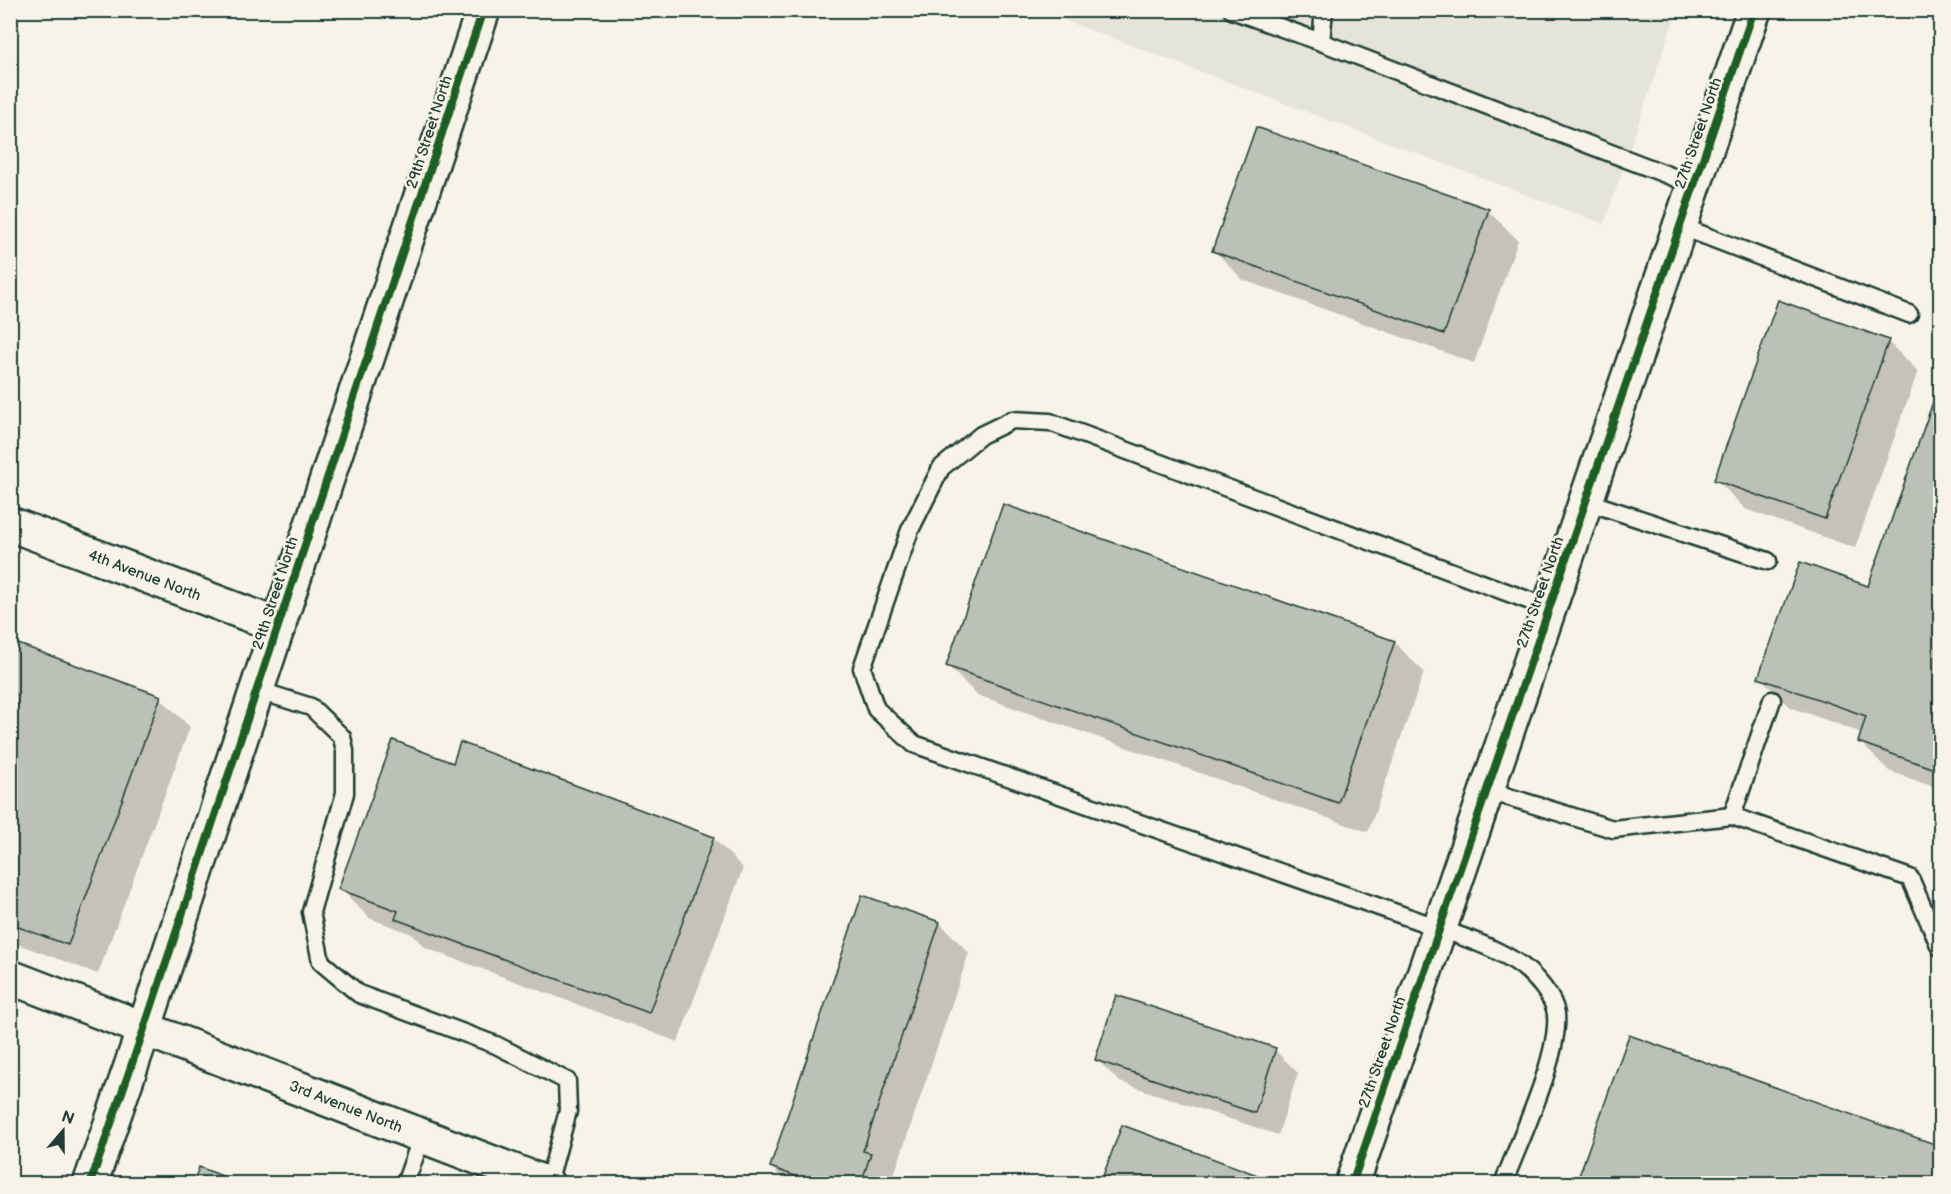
<svg xmlns="http://www.w3.org/2000/svg" width="1951" height="1194" viewBox="0 0 1951 1194" font-family="'Balsamiq Sans',sans-serif">
<style>
.built{fill:#e5e4d9}
.shadow{fill:#0003}
.building{fill:#bbc1b6;stroke:#1f3d34;stroke-width:1.5}
.lines{fill:none;stroke-linecap:round;stroke-linejoin:round}
.lane-casing{stroke:#1f3d34;stroke-width:21}
.street-casing{stroke:#1f3d34;stroke-width:38}
.lane{stroke:#f7f3e8;stroke-width:16}
.street{stroke:#f7f3e8;stroke-width:33}
.cycleway-casing{stroke:#f7f3e8;stroke-width:11}
.cycleway{stroke:#1b5e20;stroke-width:8}
.labels{text-anchor:middle;stroke-width:5;stroke-linejoin:round;paint-order:stroke}
.street-label{font-size:15px;fill:#1f3d34;stroke:#f7f3e8}
</style>
<rect width="100%" height="100%" fill="#f7f3e8"/>
<filter id="ink" filterUnits="userSpaceOnUse"><feTurbulence type="fractalNoise" baseFrequency=".0167" numOctaves="2"/><feDisplacementMap in="SourceGraphic" scale="12" xChannelSelector="R" yChannelSelector="G"/><feConvolveMatrix kernelMatrix="1 2 1 2 8 2 1 2 1" color-interpolation-filters="sRGB"/></filter>
<g filter="url(#ink)">
<polygon class="built" points="1040,11 1677,11 1604,224"/>
<g class="shadow">
<polygon points="1488,211 1518,240 1474,363 1243,280 1214,250"/>
<polygon points="1888,342 1918,371 1855,548 1745,509 1716,479"/>
<polygon points="1940,387 1940,789 1889,771 1859,741 1862,733 1790,707 1760,677 1868,588"/>
<polygon points="1394,642 1424,672 1368,832 977,695 948,666"/>
<polygon points="10,643 160,698 190,727 98,974 10,941"/>
<polygon points="454,765 713,838 743,868 678,1042 426,948 412,934 369,918 340,888"/>
<polygon points="940,923 969,953 893,1178 899,1184 788,1184 771,1167"/>
<polygon points="1275,1050 1298,1073 1278,1135 1120,1082 1096,1059"/>
</g>
<g class="building">
<polygon points="1256,127 1489,209 1444,334 1212,251"/>
<polygon points="1778,300 1889,340 1825,519 1714,480"/>
<polygon points="1940,382 1940,771 1858,742 1866,716 1758,678 1800,562 1868,586"/>
<polygon points="1003,504 1395,641 1338,803 946,666"/>
<polygon points="10,641 161,696 68,945 10,924"/>
<polygon points="393,740 453,763 460,742 714,837 649,1013 395,919 398,911 338,889"/>
<polygon points="862,895 940,922 863,1151 871,1153 861,1184 817,1184 770,1167"/>
<polygon points="1116,995 1276,1048 1255,1113 1095,1060"/>
<polygon points="1629,1035 1940,1146 1940,1184 1576,1184"/>
<polygon points="1122,1125 1279,1183 1279,1184 1100,1184"/>
<polygon points="199,1167 243,1184 193,1184"/>
</g>
<g class="lines">
<g class="lane-casing">
<g id="lane">
<polyline points="1232,10 1321,42"/>
<polyline points="1324,10 1321,42 1694,185"/>
<polyline points="1680,226 1909,314"/>
<polyline points="1585,501 1768,561"/>
<polyline points="257,690 311,707 342,737 345,751 345,793 311,912 321,962 359,994 496,1045 567,1081 568,1111 548,1184"/>
<polyline points="1486,790 1613,829 1732,816 1910,878 1940,947"/>
<polyline points="1732,816 1772,700"/>
<polyline points="405,1184 422,1136"/>
<path d="M1503,1184c16,-42 57,-128 53,-170 -2,-17 -21,-38 -34,-48 -25,-18 -54,-27 -83,-38l-525,-184 -38,-35 -14,-41 48,-138 31,-62 40,-33 31,-15 38,2 499,186"/>
</g>
</g>
<g class="street-casing">
<g id="street">
<path id="s1" d="M10,524l269,102"/>
<path id="s2" d="M10,977l537,207"/>
<polyline points="90,1184 144,1029 483,10"/>
<polyline points="1352,1184 1754,10"/>
</g>
</g>
<use href="#lane" class="lane"/>
<use href="#street" class="street"/>
<g class="cycleway-casing">
<g id="cycleway">
<polyline points="90,1184 144,1029 483,10"/>
<polyline points="1352,1184 1754,10"/>
</g>
</g>
<use href="#cycleway" class="cycleway"/>
</g>
</g>
<g class="labels">
<g class="street-label">
<text transform="translate(429 132) rotate(-72)" y="5">29th Street North</text>
<text transform="translate(1698 133) rotate(-71)" y="5">27th Street North</text>
<text dy="5" stroke="none"><textPath href="#s1" startOffset="144">4th Avenue North</textPath></text>
<text transform="translate(1540 592) rotate(-71)" y="5">27th Street North</text>
<text transform="translate(275 593) rotate(-72)" y="5">29th Street North</text>
<text transform="translate(1382 1052) rotate(-71)" y="5">27th Street North</text>
<text dy="5" stroke="none"><textPath href="#s2" startOffset="360">3rd Avenue North</textPath></text>
</g>
</g>
<rect width="1951" height="1194" fill="none" stroke="#f7f3e8" stroke-width="36"/>
<rect x="18" y="18" width="1915" height="1158" fill="none" stroke="#1f3d34" stroke-width="2" filter="url(#ink)"/>
<g transform="translate(63 1131) rotate(20)" stroke="#f7f3e8" stroke-width="4.5" paint-order="stroke">
<path d="M0-4.5L10 22L0 15L-10 22Z" fill="#1f3d34"/>
<text y="-9" font-size="16" font-weight="bold" text-anchor="middle" fill="#1f3d34">N</text>
</g>
</svg>
